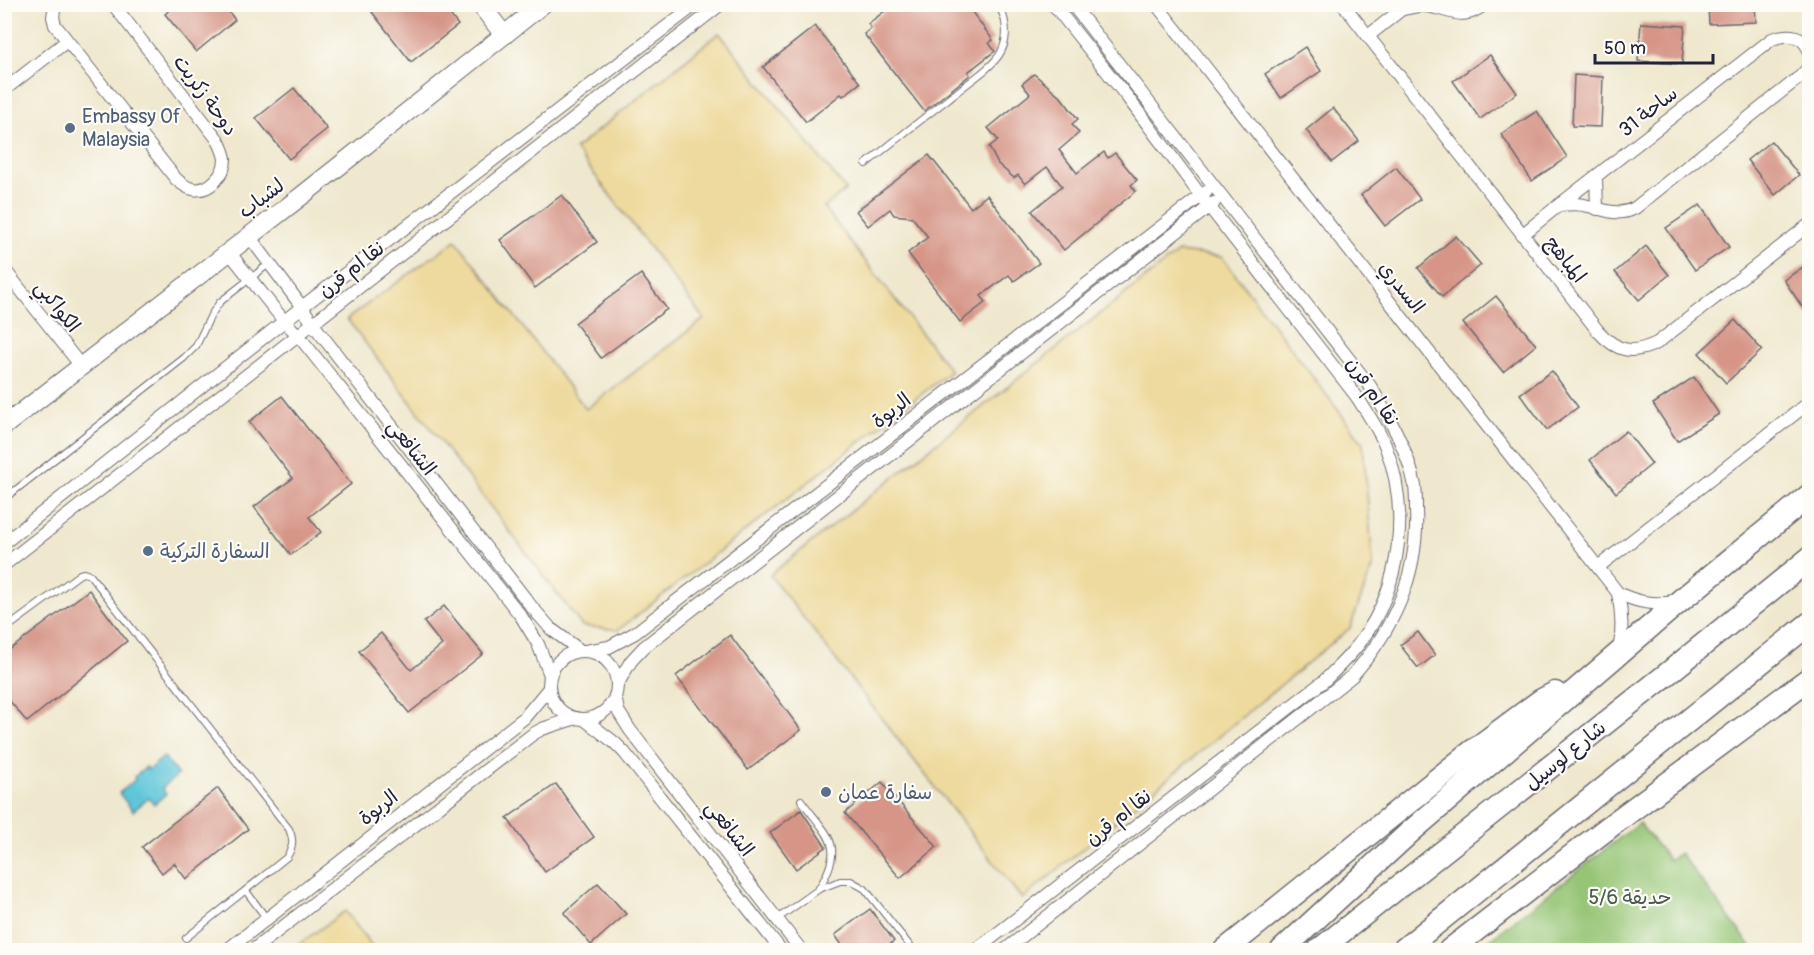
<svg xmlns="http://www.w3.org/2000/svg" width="1814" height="955" viewBox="0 0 1814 955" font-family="Pangolin,'Playpen Sans Arabic',sans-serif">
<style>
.green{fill:#95c575;stroke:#5c7458;stroke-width:1.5}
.sand{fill:#eeda9e;stroke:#887e6c;stroke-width:1.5}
.water{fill:#5ec6da;stroke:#40748a;stroke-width:1.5}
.building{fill:#d69587}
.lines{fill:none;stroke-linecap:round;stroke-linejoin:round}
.lane-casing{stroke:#6a676e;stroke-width:8}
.street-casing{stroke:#6a676e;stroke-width:14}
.secondary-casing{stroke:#6a676e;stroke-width:20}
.highway-casing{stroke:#6a676e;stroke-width:25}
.lane{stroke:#fff;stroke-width:6}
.street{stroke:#fff;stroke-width:12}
.secondary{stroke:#fff;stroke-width:18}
.highway{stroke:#fff;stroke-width:22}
.service-dot{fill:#5c6f8a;stroke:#fdfcf7;stroke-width:2}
.labels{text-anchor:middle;stroke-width:4.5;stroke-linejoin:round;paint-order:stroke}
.street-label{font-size:20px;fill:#22223b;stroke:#fdfcf7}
.service-label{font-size:20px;fill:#4e5e75;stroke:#fdfcf7;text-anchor:start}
.park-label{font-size:20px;fill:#4a5b4f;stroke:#fdfcf7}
</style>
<rect width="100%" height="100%" fill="#fdfcf7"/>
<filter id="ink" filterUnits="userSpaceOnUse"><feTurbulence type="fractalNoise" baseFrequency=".0167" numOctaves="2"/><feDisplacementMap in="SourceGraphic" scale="12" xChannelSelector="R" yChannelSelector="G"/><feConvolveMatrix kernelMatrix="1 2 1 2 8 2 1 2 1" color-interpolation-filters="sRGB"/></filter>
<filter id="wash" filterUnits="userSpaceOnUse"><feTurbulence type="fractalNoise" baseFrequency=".008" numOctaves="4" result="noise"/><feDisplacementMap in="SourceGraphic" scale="24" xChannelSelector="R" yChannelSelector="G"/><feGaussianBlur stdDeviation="1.35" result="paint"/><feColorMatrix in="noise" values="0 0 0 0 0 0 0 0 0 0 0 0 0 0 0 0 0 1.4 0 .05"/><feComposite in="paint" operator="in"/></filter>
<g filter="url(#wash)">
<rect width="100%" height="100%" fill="#efe8ce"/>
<polygon class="green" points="1639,823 1669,860 1680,853 1754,950 1476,950"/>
<g class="sand">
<polygon points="719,33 846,190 824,208 951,371 618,630 582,626 347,319 456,240 586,409 704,319 575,149"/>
<polygon points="1178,252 1222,257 1363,443 1373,565 1350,628 1022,899 770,575"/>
<polygon points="345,911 375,950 291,950"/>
</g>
<polygon class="water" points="164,757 178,775 162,788 166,794 154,804 149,798 133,811 119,793 135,780 134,777 146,767 148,770"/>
<g id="blocks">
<g class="building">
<polygon points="176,4 223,4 235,20 196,52 165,14"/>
<polygon points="381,4 442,4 458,25 411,62 372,12"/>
<polygon points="894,4 966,4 993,40 989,43 995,51 968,72 970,75 924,111 864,34 871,28 868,24"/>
<polygon points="1708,4 1755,4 1756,22 1709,24"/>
<polygon points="1641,23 1685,26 1682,64 1638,61"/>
<polygon points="815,26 860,83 843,96 841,94 806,122 763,67"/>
<polygon points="1305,47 1321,71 1281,98 1265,74"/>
<polygon points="1490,55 1517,93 1480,119 1453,81"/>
<polygon points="1034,74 1060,96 1078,119 1072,124 1079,133 1059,150 1077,173 1104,152 1108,158 1115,153 1137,180 1131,185 1136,191 1064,250 1032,211 1062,186 1047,167 1025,184 1018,175 1014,178 998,164 989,147 998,140 988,128 1030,94 1022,84"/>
<polygon points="1574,75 1603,77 1601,127 1572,126"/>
<polygon points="294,88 327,129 289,159 256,118"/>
<polygon points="1333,108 1359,141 1332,162 1306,130"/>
<polygon points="1537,111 1567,157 1532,181 1501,134"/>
<polygon points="1771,141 1799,175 1775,195 1747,160"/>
<polygon points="929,155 971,208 987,195 1039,263 1014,281 1009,275 981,296 986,302 960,322 908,253 928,237 912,217 894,215 890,209 868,226 856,211"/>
<polygon points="1396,167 1420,199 1385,226 1361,195"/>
<polygon points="562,195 597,242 535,288 500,240"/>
<polygon points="1700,205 1729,247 1695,270 1666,228"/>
<polygon points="1456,236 1481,265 1442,297 1418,268"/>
<polygon points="1646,246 1669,275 1639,300 1615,272"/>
<polygon points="1809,263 1809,317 1784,280"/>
<polygon points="641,274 667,309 601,358 575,323"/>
<polygon points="1496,296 1536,345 1503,372 1463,323"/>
<polygon points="1735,320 1762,350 1726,383 1699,353"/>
<polygon points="1552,371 1578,407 1547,430 1520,394"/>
<polygon points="1694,377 1719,414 1677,441 1653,404"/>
<polygon points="282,396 351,484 309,517 321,532 291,555 254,507 293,478 249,422"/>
<polygon points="1626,431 1652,464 1616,493 1590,460"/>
<polygon points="89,590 127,641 27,722 4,694 4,654"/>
<polygon points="444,606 483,654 409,713 359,651 381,633 411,670 442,645 424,622"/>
<polygon points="1418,632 1435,655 1418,668 1400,645"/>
<polygon points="730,635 801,730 748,770 676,676"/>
<polygon points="882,782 937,847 900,878 845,813"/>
<polygon points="556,784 594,837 545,872 507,818"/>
<polygon points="218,788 248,829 186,879 174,863 162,873 142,847"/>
<polygon points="801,810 826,847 796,869 770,833"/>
<polygon points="598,883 626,914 591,945 564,913"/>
<polygon points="870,909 894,941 881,951 846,951 835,935"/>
</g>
</g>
</g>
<g filter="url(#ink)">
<use href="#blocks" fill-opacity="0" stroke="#6a676e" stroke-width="1.5"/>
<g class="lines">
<g class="lane-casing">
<g id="lane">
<path d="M866,164c30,-25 60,-48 91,-72 12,-10 37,-26 44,-40 8,-15 6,-35 -4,-48"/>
<polyline points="4,499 184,358 196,346 211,315 220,302 270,263"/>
<path d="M4,630l76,-56 4,-1 6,2 199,254c5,11 4,18 -2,28l-101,81"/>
<path d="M801,800c27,37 45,44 18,88"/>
<polyline points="246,891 267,919"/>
<polyline points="777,919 819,889 840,881 851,881 865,889 910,946"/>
</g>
</g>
<g class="street-casing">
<g id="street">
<path d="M55,4l-2,13 2,8 121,154c5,4 10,9 17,10 16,3 32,-14 32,-30 -1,-7 -4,-13 -7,-19l-105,-136"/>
<path d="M1156,4l462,589c20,10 36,12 58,9"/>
<path d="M1343,4l255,327c19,21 34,24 59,12l153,-119"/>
<path d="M1402,9c8,-1 15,-4 24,-3 25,3 35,17 59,-2"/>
<polyline points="1368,36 1407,5"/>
<path d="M1810,53c-6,-19 -21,-20 -38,-14l-213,166c10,-1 20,-2 29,1 18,4 30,11 47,2l166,-132 7,-8 2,-6"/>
<polyline points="4,90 67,41"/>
<polyline points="1596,177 1597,209"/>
<polyline points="1522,235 1559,205"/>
<polyline points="249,236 302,307 313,324 531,606 551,629 581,651"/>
<polyline points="229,252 284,321 298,335 521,616 538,644 550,675"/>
<polyline points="4,269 81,366"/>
<polyline points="4,543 302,307 696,4"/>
<polyline points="4,565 721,4"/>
<polyline points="1598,567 1810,402"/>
<path d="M1618,593c4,20 5,39 1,58"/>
<polyline points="585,651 609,647 635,633 1206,192"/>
<circle cx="583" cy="685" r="34"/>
<polyline points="617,685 631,661 644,647 1214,203"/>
<polyline points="615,696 618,711 630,730 801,950"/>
<polyline points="584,719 615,743 624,752 781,950"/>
<polyline points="227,950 524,718 549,688"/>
<polyline points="253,950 533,734 542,729 576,718"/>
<path d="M976,950l348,-269c13,-13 26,-25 37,-40 41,-55 49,-134 24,-196 -7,-17 -18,-32 -28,-48l-156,-201 -73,-98 -75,-94"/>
<path d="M1005,950l347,-274c42,-47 67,-103 64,-167 0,-7 0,-15 -1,-23 -7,-36 -26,-69 -45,-100l-298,-382"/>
</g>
</g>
<g class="secondary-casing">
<g id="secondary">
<polyline points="480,4 504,35"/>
<polyline points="4,426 304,194 543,4"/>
</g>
</g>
<g class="highway-casing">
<g id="highway">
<polyline points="1225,950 1470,753 1540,701 1555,693"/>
<polyline points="1282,950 1409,833 1680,601 1810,495"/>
<polyline points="1319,950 1666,675 1810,558"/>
<polyline points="1403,950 1810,623"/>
<polyline points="1450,950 1613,824 1810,678"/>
</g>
</g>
<use href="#lane" class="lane"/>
<use href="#street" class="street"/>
<use href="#secondary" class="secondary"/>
<use href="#highway" class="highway"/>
</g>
</g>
<g class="service-dot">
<circle cx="70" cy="128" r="6"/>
<circle cx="148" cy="551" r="6"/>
<circle cx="826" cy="792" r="6"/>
</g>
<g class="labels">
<g class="street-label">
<text transform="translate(206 95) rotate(54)" y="7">دوحة زكريت</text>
<text transform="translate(1648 111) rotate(-38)" y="7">ساحة 31</text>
<text transform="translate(261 198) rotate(-37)" y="7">لشباب</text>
<text transform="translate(1566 259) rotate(52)" y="7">المباهج</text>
<text transform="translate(351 269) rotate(-38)" y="7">نقا ام قرن</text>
<text transform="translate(1402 287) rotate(52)" y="7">السدري</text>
<text transform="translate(58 306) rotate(52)" y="7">الكواكبي</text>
<text transform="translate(1373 391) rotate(56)" y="7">نقا ام قرن</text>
<text transform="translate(891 410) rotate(-38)" y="7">الربوة</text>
<text transform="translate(412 447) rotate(52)" y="7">الشافعي</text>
<text transform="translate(1565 755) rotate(-39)" y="7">شارع لوسيل</text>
<text transform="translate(378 807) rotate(-38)" y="7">الربوة</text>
<text transform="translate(1118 817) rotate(-38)" y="7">نقا ام قرن</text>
<text transform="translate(730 828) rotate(52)" y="7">الشافعي</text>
</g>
<g class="service-label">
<text x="82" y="123">Embassy Of<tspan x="82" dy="23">Malaysia</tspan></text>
<text x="160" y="558">السفارة التركية</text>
<text x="838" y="799">سفارة عمان</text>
</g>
<g class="park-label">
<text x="1630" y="904">حديقة 5/6</text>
</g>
</g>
<rect width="1814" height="955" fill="none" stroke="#fdfcf7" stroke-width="24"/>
<path d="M1595 54v9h118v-9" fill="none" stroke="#22223b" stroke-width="3"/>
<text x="1604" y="54" font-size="18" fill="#22223b" stroke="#fdfcf7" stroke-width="4.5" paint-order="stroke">50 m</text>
</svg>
